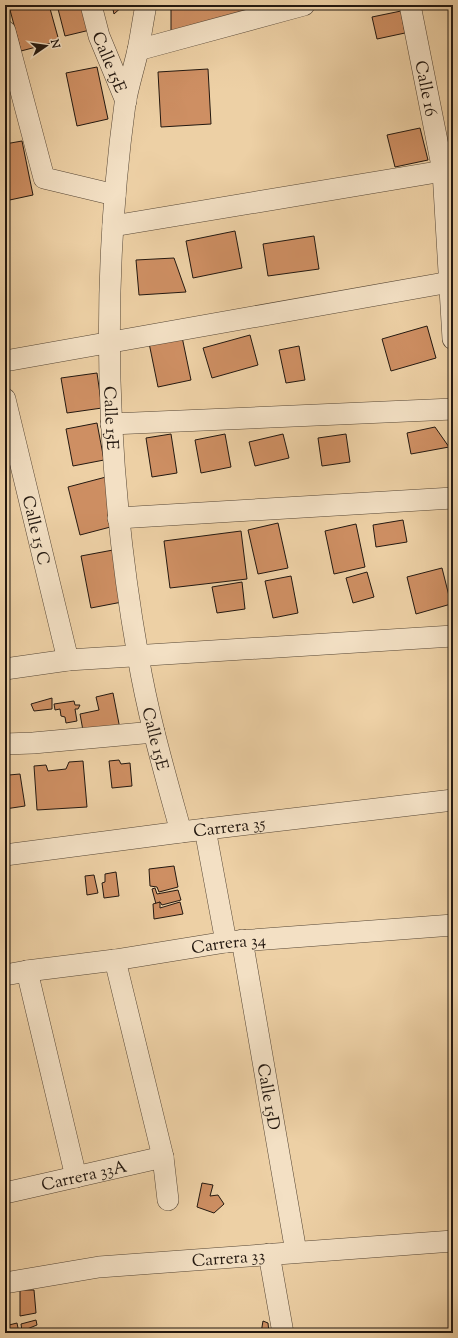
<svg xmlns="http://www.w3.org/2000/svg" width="458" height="1338" viewBox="0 0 458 1338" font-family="'Sorts Mill Goudy',serif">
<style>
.building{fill:#ce8f63;stroke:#231810}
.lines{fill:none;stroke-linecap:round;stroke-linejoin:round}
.minor-casing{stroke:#564635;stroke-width:22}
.minor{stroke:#f3e0c4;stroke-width:21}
.labels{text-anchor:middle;stroke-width:3;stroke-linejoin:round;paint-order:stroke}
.street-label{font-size:17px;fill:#231810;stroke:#f3e0c4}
</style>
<rect width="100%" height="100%" fill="#edd0a5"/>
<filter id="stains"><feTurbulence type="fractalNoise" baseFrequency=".005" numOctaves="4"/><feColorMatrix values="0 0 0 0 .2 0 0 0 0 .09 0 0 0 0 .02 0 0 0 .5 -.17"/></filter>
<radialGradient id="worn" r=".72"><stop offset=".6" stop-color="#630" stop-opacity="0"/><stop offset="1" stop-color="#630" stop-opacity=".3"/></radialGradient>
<g class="building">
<polygon points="29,5 49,5 59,41 21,51 10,10"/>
<polygon points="57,5 84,5 90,30 65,36"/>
<polygon points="112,5 124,5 114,14"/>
<polygon points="171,5 253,5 255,13 171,33"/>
<polygon points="401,11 405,33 377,39 372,17"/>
<polygon points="97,67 108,119 77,126 66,73"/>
<polygon points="208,69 211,124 161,127 158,72"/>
<polygon points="420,128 428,160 395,167 387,135"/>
<polygon points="22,141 33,195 5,201 5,144"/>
<polygon points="235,231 242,268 193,278 186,241"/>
<polygon points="314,236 319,269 268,276 263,244"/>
<polygon points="174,258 186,292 139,295 136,260"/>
<polygon points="427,326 436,358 391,371 382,339"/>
<polygon points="181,332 191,380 158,387 148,338"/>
<polygon points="250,335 258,365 212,378 203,348"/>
<polygon points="299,346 305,380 286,383 279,350"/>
<polygon points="97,373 102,408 67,413 61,378"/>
<polygon points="97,423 104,460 73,466 66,429"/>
<polygon points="435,427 449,447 411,454 407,433"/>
<polygon points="171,434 177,473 152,477 146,438"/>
<polygon points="225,434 231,467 201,473 195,440"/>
<polygon points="283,434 289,458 255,466 249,442"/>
<polygon points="346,434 350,462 322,466 318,438"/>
<polygon points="106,477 118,525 80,535 68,487"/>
<polygon points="403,520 407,542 376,547 373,525"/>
<polygon points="278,523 288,568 258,574 248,530"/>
<polygon points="356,524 365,567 334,574 325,531"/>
<polygon points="241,531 247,579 170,588 164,541"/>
<polygon points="113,550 122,602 91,608 81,556"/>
<polygon points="442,568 451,604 416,614 407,577"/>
<polygon points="367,572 374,597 353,603 346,578"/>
<polygon points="291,576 298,613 273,618 265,581"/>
<polygon points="242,582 245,609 217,613 212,587"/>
<polygon points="113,693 120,729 84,736 80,714 99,710 96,697"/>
<polygon points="52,698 52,709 34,711 31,704"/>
<polygon points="5,700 9,717 5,718"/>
<polygon points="74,701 75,705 80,705 78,709 75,709 77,721 66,723 65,717 61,716 60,709 55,710 54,704"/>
<polygon points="119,760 121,764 130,763 132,786 112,788 109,761"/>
<polygon points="83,761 87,807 37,810 34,766 46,765 48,771 66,769 69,762"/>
<polygon points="8,769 9,775 20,774 25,806 5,809 5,770"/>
<polygon points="174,866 178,887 159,892 157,887 150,886 149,869"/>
<polygon points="116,872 119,896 104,898 102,883 105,882 105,874"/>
<polygon points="94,875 98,893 87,895 85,876"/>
<polygon points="155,888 157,894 178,890 181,900 162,905 160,902 156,904 152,889"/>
<polygon points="160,902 160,908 180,902 183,914 154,919 153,904"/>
<polygon points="7,907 9,920 5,921 5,908"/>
<polygon points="202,1183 213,1185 210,1196 218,1195 224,1204 214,1213 197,1207"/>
<polygon points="20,1290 34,1290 36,1313 20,1316"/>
<polygon points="36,1320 37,1325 22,1331 21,1324"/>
<polygon points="263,1321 268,1323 269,1333 261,1333"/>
<polygon points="17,1323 19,1333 5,1333 5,1326"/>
</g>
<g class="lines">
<g class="minor-casing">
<g id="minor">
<path id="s1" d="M91,5l8,31 27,65"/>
<path id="s2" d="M146,5c-3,15 -5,30 -8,45 -4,18 -10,36 -13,54 -25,183 -19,370 13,552 10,60 27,118 43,176"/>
<path id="s3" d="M410,5l33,166 10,168"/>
<polyline points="5,31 44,178 115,195"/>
<polyline points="138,50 304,5"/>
<polyline points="113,226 443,171 453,168"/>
<polyline points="5,361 450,282"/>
<path id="s4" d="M5,399l63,261"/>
<polyline points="111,424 453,409"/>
<polyline points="118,518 453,498"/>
<polyline points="5,669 68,660 453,636"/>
<polyline points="5,744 33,743 154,732"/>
<polyline points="205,829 226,942"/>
<path id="s5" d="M5,855l176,-23 272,-32"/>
<path id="s6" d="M242,940l54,312"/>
<polyline points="115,960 163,1157 168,1200"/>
<polyline points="27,971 76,1177"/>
<path id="s7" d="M5,975l22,-4 88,-11 111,-18 227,-17"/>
<path id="s8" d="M5,1193l158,-36"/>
<polyline points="269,1254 283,1333"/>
<path id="s9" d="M5,1283l94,-16 354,-26"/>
</g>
</g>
<use href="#minor" class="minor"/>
</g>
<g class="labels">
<g class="street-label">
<text dy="6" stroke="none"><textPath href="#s1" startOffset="60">Calle 15E</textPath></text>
<text dy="6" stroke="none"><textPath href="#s3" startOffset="85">Calle 16</textPath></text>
<text dy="6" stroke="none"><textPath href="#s2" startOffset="416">Calle 15E</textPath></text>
<text dy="6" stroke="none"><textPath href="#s4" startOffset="135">Calle 15 C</textPath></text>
<text dy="6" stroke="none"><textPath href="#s2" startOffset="740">Calle 15E</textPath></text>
<text dy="6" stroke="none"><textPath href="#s5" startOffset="226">Carrera 35</textPath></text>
<text dy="6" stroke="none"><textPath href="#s7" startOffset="226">Carrera 34</textPath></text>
<text dy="6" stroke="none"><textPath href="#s6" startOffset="159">Calle 15D</textPath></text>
<text dy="6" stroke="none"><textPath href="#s8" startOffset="81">Carrera 33A</textPath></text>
<text dy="6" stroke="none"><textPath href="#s9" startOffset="225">Carrera 33</textPath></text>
</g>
</g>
<rect width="458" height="1338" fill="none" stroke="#edd0a5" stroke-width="20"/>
<rect x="6" y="6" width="446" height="1326" fill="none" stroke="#231810" stroke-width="2"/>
<rect x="10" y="10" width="438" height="1318" fill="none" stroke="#231810"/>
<g transform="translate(46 46) rotate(77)" stroke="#f3e0c4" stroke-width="3" paint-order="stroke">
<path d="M0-3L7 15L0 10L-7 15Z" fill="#231810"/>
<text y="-6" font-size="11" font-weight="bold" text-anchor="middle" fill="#231810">N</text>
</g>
<rect width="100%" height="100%" filter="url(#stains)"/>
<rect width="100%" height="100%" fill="url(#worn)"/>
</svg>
